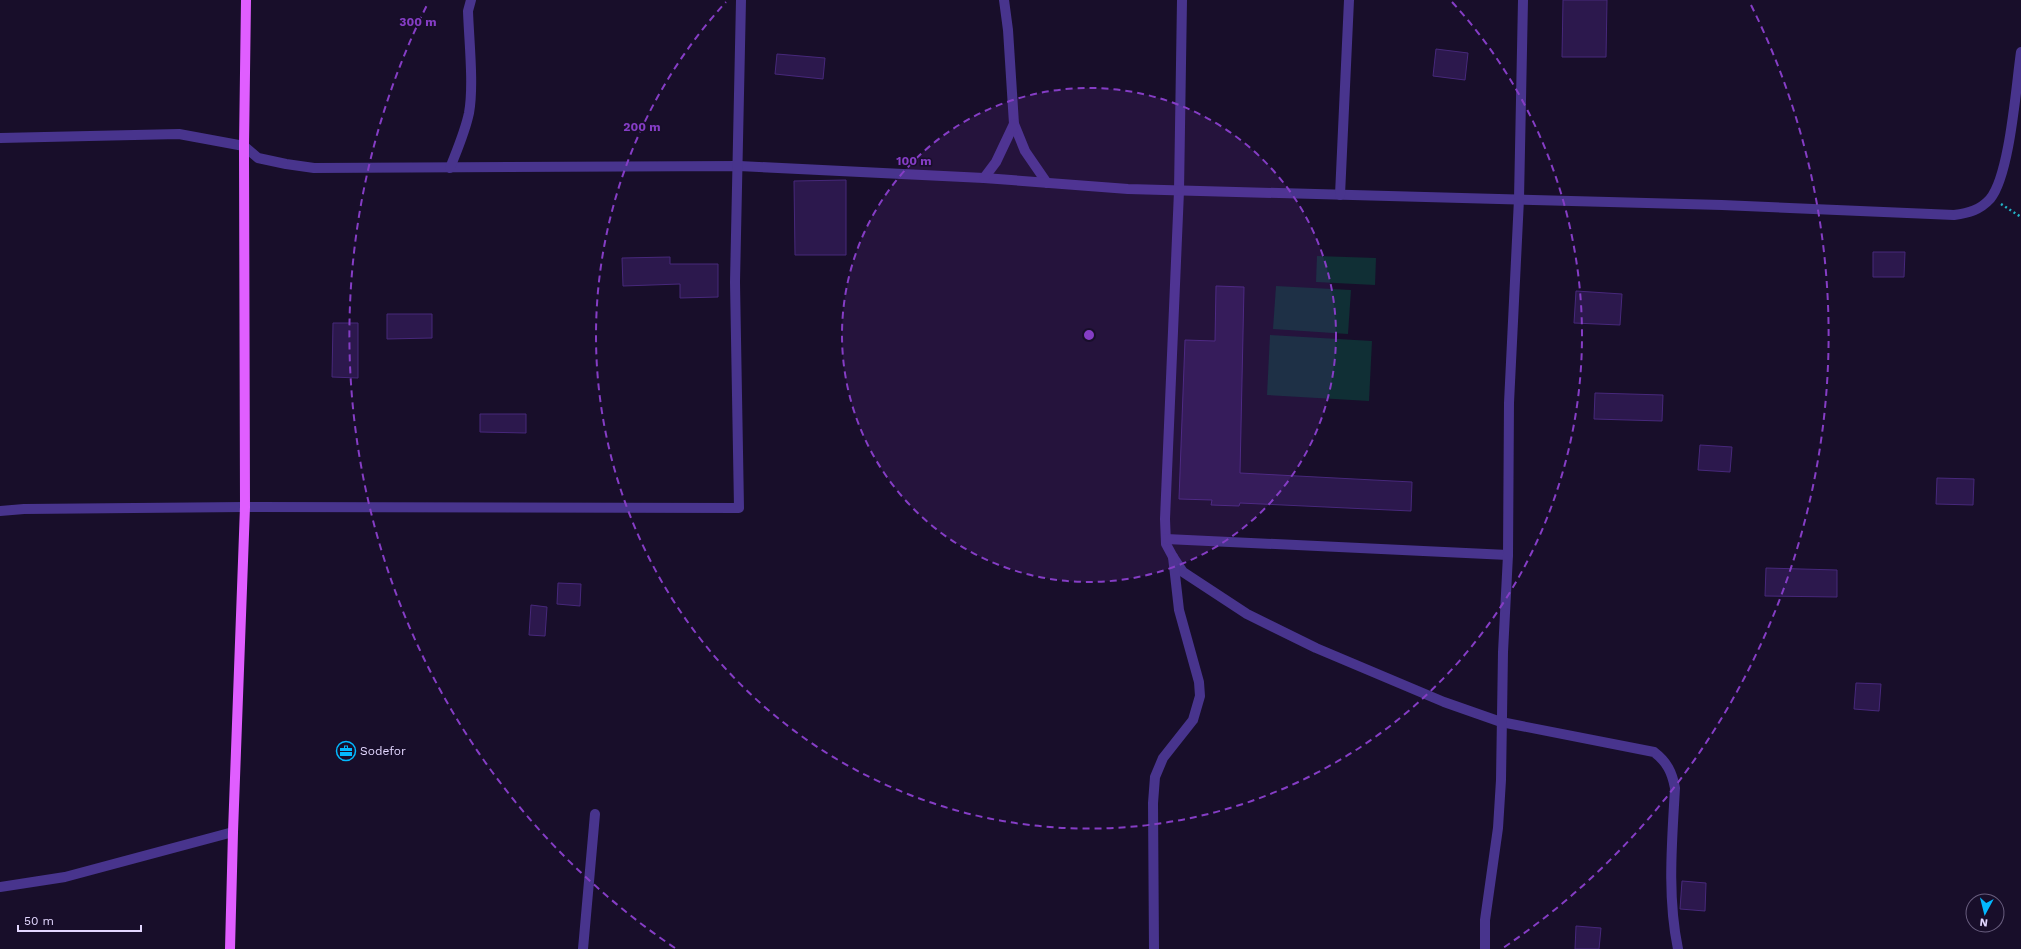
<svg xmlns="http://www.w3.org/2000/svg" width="2021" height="949" viewBox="0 0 2021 949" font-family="'Work Sans',sans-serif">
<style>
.green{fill:#102f35}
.building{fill:#2c184d;stroke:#47287b}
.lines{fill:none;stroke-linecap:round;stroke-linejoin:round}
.path{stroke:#24b3c6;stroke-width:2.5;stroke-dasharray:2 3;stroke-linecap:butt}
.minor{stroke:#48348d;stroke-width:10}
.primary{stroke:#e05eff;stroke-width:10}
.ring{fill:none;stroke:#853dc5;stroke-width:2;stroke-dasharray:7 5}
.labels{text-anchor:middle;stroke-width:3;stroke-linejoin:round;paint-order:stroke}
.poi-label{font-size:12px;fill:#e3d7ff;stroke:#180e2a;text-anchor:start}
.centre{fill:#853dc5;stroke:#180e2a;stroke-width:2}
.ring-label{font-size:12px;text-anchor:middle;font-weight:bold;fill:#853dc5;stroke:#180e2a;stroke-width:3;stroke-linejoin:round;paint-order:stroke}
</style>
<rect width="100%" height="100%" fill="#180e2a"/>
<g class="green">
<polygon points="1317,256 1376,258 1375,285 1316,282"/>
<polygon points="1276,286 1351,290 1348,334 1273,329"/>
<polygon points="1270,335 1372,341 1369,401 1267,395"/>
</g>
<g class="building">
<polygon points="1563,0 1607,0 1606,57 1562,57"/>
<polygon points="1436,49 1468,53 1465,80 1433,76"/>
<polygon points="777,54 825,58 823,79 775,74"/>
<polygon points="846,180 846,255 795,255 794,181"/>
<polygon points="1873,252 1905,252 1904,277 1873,277"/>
<polygon points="670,257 670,264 718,264 718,297 680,298 680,284 623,286 622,258"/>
<polygon points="1216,286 1244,287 1240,473 1412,482 1411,511 1240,503 1239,506 1211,505 1212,500 1179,499 1185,340 1215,341"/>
<polygon points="1576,291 1622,294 1620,325 1574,323"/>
<polygon points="387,314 432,314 432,338 387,339"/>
<polygon points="333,323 358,323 358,378 332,377"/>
<polygon points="1595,393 1663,395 1662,421 1594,419"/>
<polygon points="480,414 526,414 526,433 480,432"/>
<polygon points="1700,445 1732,447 1730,472 1698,470"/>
<polygon points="1937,478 1974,479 1973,505 1936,504"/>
<polygon points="1766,568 1837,570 1837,597 1765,596"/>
<polygon points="558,583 581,584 580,606 557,604"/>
<polygon points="531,605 547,607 545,636 529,635"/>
<polygon points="1856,683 1881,684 1879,711 1854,709"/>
<polygon points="1682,881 1706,883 1705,911 1680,909"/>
<polygon points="1576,926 1601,928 1599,949 1575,949"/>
</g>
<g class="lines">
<polyline class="path" points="2001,204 2021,217"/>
<g class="minor">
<polyline points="1004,0 1008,30 1014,124 1025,151 1047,183"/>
<path d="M1182,0l-3,191 -14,328 1,25 7,13 10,15 64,42 69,34 128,54 57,20 153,30c13,10 18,20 21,36 -3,54 -8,108 3,161"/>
<path d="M0,138l179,-4 65,12 14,12 28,6 28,4 425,-2 245,12 144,11 594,16 232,10c15,-2 26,-5 36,-16 20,-24 26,-113 31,-147"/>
<path d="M450,168c7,-18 15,-36 19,-55 5,-28 0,-72 -1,-102l3,-11"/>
<polyline points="984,178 996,162 1014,124"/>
<polyline points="1340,195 1349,0"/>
<polyline points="0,511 24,509 245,507 739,508 735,282 741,0"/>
<polyline points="1166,539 1508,555"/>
<polyline points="0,887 65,877 233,832"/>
<polyline points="583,949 595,814"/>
<polyline points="1154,949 1153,803 1155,777 1163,758 1193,720 1200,696 1199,682 1179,610 1173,557"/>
<polyline points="1485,949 1485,920 1498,828 1501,780 1503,652 1508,555 1509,403 1519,199 1523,0"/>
</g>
<polyline class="primary" points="230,949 233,832 245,507 244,146 246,0"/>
</g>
<circle cx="1089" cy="335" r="247" fill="#853dc5" fill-opacity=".12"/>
<g class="ring">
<circle cx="1089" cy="335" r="247"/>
<path d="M1452 2A493 493 0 1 1 726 2"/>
<path d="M675 948A740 740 0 0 1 427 5M1751 5A740 740 0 0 1 1503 948"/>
</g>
<defs>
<g id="office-ring" transform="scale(1)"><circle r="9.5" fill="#180e2a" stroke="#03b9ff" stroke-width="1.5"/><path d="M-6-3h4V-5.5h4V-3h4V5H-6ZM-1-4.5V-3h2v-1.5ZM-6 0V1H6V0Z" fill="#03b9ff"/></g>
</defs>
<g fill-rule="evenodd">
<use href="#office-ring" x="346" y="751"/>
</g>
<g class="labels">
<g class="poi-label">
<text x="360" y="755">Sodefor</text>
</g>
</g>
<circle cx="1089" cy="335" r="6" class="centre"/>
<g class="ring-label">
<text x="418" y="26">300 m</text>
<text x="642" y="131">200 m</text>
<text x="914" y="165">100 m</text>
</g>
<g transform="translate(1985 913) rotate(187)"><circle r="19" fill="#180e2a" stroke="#695e7f"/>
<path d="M0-3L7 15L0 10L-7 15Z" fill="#03b9ff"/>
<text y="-6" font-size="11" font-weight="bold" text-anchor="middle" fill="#e3d7ff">N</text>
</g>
<path d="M18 925v6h123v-6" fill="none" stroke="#e3d7ff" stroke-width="2"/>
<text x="24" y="925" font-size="12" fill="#e3d7ff" stroke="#180e2a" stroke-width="3" paint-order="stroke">50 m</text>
</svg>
